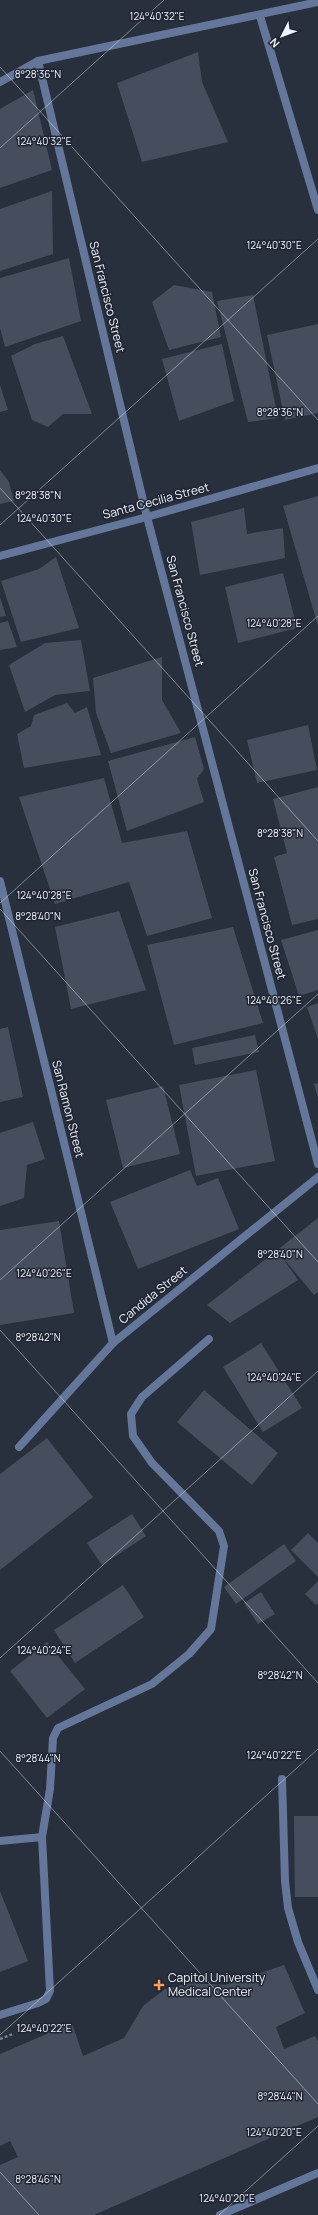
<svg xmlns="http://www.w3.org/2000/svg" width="318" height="2215" viewBox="0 0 318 2215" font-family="Manrope,sans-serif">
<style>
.building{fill:#464d5c}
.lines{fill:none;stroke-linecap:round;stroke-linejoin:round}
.path{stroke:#7c828e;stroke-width:2.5;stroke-dasharray:3 2;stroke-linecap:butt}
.service{stroke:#647699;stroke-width:8}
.minor{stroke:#647699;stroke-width:8}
.ticks{fill:none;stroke:#eef3fc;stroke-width:1;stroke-opacity:0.45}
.poi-dot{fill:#fe9c58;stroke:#1f2532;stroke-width:1.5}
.labels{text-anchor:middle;stroke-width:3;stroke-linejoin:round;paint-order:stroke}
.street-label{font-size:12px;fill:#eef3fc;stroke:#1f2532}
.poi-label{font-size:12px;fill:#eef3fc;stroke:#1f2532;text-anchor:start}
.ticks-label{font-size:10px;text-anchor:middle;fill:#eef3fc;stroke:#1f2532;stroke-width:3;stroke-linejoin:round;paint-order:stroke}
</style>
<rect width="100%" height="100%" fill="#282f3d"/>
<g class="building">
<polygon points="198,52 202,82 228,142 142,162 117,83"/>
<polygon points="33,90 52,170 0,188 0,109"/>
<polygon points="52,191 53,254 0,271 0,209"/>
<polygon points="69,258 81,321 5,347 0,328 0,278"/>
<polygon points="174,285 212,292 221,337 169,350 152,302"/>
<polygon points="253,295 278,418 248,422 217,301"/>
<polygon points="318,324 318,413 285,420 267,335"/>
<polygon points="63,336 92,414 63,414 48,427 32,420 11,356 35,344"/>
<polygon points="222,344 234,401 179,421 162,359"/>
<polygon points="0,385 8,410 0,412"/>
<polygon points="0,470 9,482 14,501 0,504"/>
<polygon points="318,496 318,626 283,506"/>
<polygon points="244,508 247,534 283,528 285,558 200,575 191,522"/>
<polygon points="56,557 79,628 21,642 1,581 39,569"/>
<polygon points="283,573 297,628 238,643 225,587"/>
<polygon points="0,597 6,616 0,617"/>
<polygon points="8,621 17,647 0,650 0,623"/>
<polygon points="81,640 90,691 55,695 25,712 9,665 45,643"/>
<polygon points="162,657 162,700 181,733 111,753 96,713 93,678"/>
<polygon points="67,703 75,713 87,707 101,755 24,768 17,734 31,726 34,715"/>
<polygon points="308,725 317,770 257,783 247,740"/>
<polygon points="195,737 204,769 197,779 204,802 127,831 108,761"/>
<polygon points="104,778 122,843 187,831 212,918 147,936 129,882 55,904 19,797"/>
<polygon points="318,787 318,919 292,925 274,857 287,853 273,799"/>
<polygon points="119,911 146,990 71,1009 55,927"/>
<polygon points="233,927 263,1023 174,1045 147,945"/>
<polygon points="318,930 318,990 299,996 281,940"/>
<polygon points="318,1003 318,1039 307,1007"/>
<polygon points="8,1027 23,1097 0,1102 0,1029"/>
<polygon points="255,1035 259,1052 195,1065 192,1048"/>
<polygon points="256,1070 275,1161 196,1176 179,1085"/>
<polygon points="318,1083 318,1098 314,1084"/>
<polygon points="163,1086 180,1154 123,1168 106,1100"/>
<polygon points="33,1122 45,1159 27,1165 24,1198 0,1206 0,1133"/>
<polygon points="190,1170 197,1186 218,1178 239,1229 138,1269 110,1202"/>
<polygon points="318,1218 318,1292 314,1295 280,1254 298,1280 230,1323 207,1305"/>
<polygon points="59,1221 74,1313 0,1325 0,1230"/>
<polygon points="261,1343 302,1408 263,1432 223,1367"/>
<polygon points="204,1390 278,1453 252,1485 177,1422"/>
<polygon points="47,1438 93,1497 0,1570 0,1474"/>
<polygon points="132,1514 146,1536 102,1565 87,1543"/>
<polygon points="308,1533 318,1543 318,1577 291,1550"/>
<polygon points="284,1544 296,1561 236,1604 224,1587"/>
<polygon points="318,1581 318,1603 316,1605 305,1594"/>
<polygon points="123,1585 144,1617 75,1663 54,1630"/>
<polygon points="261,1592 275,1614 258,1624 244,1603"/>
<polygon points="47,1642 85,1689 47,1718 10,1671"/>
<polygon points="294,1816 318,1816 318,1897 295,1897"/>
<polygon points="0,1891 28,1961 0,1972"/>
<polygon points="284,1965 305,2013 276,2027 284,2049 315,2036 318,2041 318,2117 94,2215 0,2215 0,2165 18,2157 10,2141 0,2146 0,2054 72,2023 83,2056 124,2038 143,2006 165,1989 191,1983 225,1985"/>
</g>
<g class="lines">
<polyline class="path" points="0,2039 13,2034"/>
<g class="service">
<polyline points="282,1779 285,1881 288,1908 298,1942 318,1990"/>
<polyline points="42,1837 50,1789 53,1738 58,1728 152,1684 189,1654 211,1629 224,1546 219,1531 152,1463 133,1436 131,1414 142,1397 209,1339"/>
<polyline points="0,1841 42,1837 50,1991 46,1999 38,2003 0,2015"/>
</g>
<g class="minor">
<polyline points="260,16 318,210"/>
<polyline points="38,61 147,517 318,1164"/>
<polyline points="0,82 38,61 318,2"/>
<polyline points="0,556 147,517 318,468"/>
<polyline points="0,881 113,1343"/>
<polyline points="19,1447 113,1343 318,1177"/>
<polyline points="220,2215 318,2173"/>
</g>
</g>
<path class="ticks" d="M0,67l318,353M0,148l164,-148M0,488l318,353M0,525l318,-286M0,903l318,-287M0,909l318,353M0,1280l318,-286M0,1330l318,353M0,1658l318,-287M0,1751l318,353M0,2035l318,-286M0,2172l39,43M219,2215l99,-89"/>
<path class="poi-dot" d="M157 1979h4v4h4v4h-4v4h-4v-4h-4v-4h4z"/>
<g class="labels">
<g class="street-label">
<text transform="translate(107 297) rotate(76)" y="4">San Francisco Street</text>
<text transform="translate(156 501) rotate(-15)" y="4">Santa Cecilia Street</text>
<text transform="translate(185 611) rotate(75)" y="4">San Francisco Street</text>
<text transform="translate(267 924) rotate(75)" y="4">San Francisco Street</text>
<text transform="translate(68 1109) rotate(76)" y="4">San Ramon Street</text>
<text transform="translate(153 1295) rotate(-39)" y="4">Candida Street</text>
</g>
<g class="poi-label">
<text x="168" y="1982">Capitol University<tspan x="168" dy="14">Medical Center</tspan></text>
</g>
</g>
<g class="ticks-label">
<text x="157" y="20">124°40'32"E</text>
<text x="38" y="78">8°28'36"N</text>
<text x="44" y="145">124°40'32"E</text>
<text x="274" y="249">124°40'30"E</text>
<text x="280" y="416">8°28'36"N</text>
<text x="38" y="499">8°28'38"N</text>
<text x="44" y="522">124°40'30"E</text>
<text x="274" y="627">124°40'28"E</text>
<text x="280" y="837">8°28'38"N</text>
<text x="44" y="899">124°40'28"E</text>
<text x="38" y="920">8°28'40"N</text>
<text x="274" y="1004">124°40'26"E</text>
<text x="280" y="1258">8°28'40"N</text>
<text x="44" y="1277">124°40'26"E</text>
<text x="38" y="1341">8°28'42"N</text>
<text x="274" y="1381">124°40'24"E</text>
<text x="44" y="1654">124°40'24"E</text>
<text x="280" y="1679">8°28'42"N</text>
<text x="274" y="1759">124°40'22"E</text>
<text x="38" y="1762">8°28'44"N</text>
<text x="44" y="2032">124°40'22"E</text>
<text x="280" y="2100">8°28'44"N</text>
<text x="274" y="2136">124°40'20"E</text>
<text x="38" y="2183">8°28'46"N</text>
<text x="227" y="2202">124°40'20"E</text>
</g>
<g transform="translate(282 36) rotate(228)" stroke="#1f2532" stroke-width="3" paint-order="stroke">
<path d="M0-3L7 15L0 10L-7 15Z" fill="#eef3fc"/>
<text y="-6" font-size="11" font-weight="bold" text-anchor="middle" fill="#eef3fc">N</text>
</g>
</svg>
